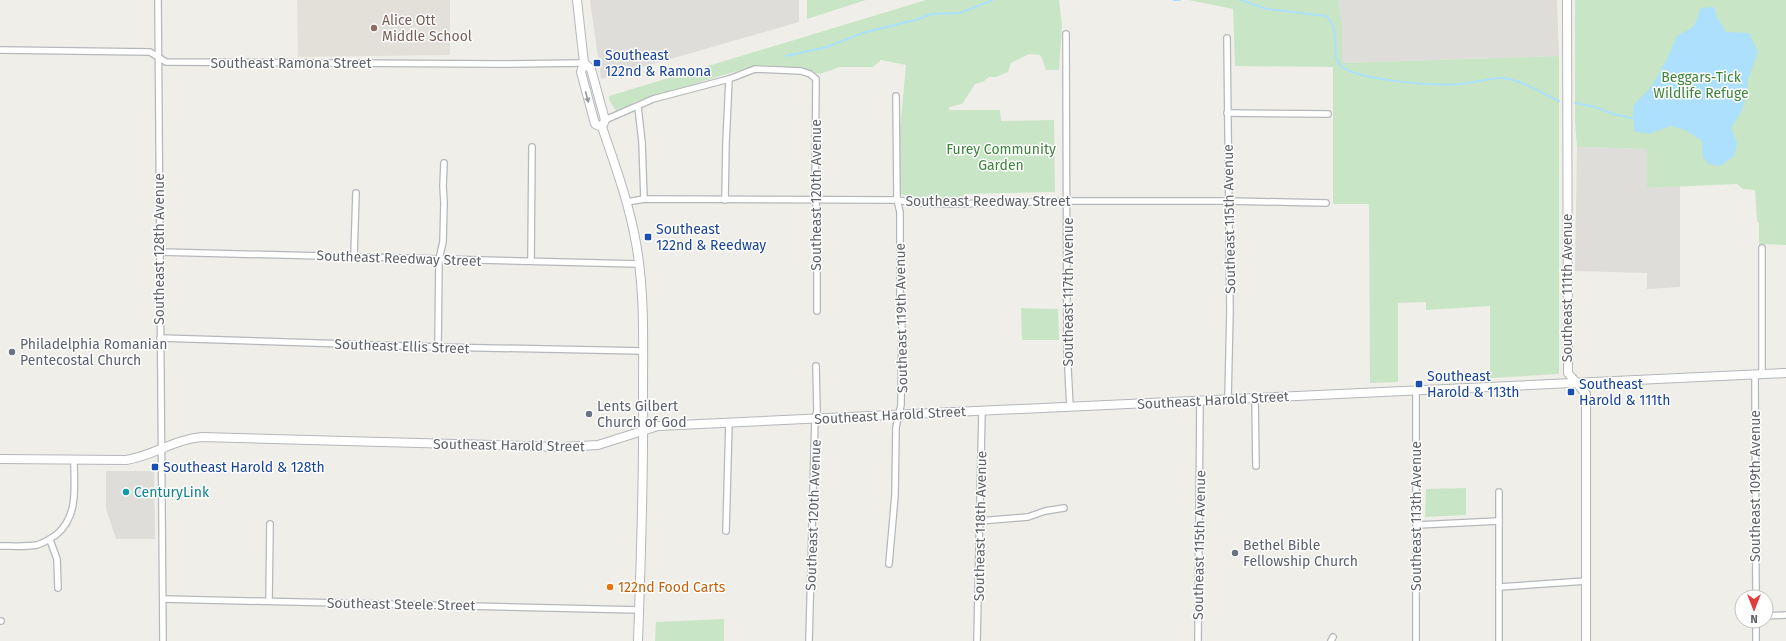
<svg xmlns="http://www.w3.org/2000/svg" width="1786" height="641" viewBox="0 0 1786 641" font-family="'Fira Sans',sans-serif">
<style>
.industrial{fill:#dfddda}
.education{fill:#e3dfd9}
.green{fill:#c8e6c6}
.water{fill:#ace0fc}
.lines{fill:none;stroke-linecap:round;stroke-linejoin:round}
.stream{stroke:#ace0fc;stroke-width:2}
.street-casing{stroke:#b5b8bb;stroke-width:8}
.secondary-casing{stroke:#b4b7bb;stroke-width:10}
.street{stroke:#fff;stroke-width:5.5}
.secondary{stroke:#fff;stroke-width:8}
.oneway{fill:#979a9c}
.education-dot{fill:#8d6e63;stroke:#fff;stroke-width:1.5}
.transit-dot{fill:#1a4fb4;stroke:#fff;stroke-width:1.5}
.worship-dot{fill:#6b7280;stroke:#fff;stroke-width:1.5}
.culture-dot{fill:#0f9aa8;stroke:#fff;stroke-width:1.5}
.food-dot{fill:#e8710a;stroke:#fff;stroke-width:1.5}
.labels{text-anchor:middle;stroke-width:3;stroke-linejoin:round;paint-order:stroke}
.education-label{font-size:14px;fill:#785e54;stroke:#fff;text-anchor:start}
.transit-label{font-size:14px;fill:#164399;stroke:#fff;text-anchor:start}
.street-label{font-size:14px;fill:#5f6367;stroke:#fff}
.park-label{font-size:14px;fill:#3c8439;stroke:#fff}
.worship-label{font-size:14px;fill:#5b616d;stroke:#fff;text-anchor:start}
.culture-label{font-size:14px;fill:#0d838f;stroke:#fff;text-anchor:start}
.food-label{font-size:14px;fill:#c56008;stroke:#fff;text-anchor:start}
</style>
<rect width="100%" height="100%" fill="#f0eee8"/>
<g class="industrial">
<polygon points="590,0 799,0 799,22 601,79"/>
<polygon points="1338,0 1557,0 1559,56 1342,63 1342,21"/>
<polygon points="1577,147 1647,149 1647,188 1680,186 1680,287 1647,289 1647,273 1575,271"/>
<polygon points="106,471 154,471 155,539 116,539 106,509"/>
</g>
<polygon class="education" points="297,0 450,0 450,55 298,57"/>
<g class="green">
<polygon points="807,0 866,0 807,19"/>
<polygon points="926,0 1059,0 1062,25 1059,70 1046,70 1042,58 1040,55 1029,54 1011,63 1008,72 996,77 989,77 983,82 975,84 962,104 949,107 949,110 1000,110 1001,121 1054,120 1055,192 964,194 963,199 939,200 903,195 900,193 899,139 906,65 881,60 873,67 840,67 820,74 783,66 757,65 634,102 631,105 616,111 609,100 609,96"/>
<polygon points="1189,0 1338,0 1342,21 1342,63 1559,56 1559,374 1490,378 1490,306 1426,310 1426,302 1398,303 1398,382 1370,383 1369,204 1333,204 1333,67 1235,66 1233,9"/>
<polygon points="1575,0 1786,0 1786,245 1759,244 1759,223 1757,221 1755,190 1743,189 1737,184 1647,188 1647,149 1577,147 1575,122"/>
<polygon points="1021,308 1058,309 1059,340 1022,340"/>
<polygon points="1466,488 1466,515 1425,517 1426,489"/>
<polygon points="724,619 724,641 655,641 656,622"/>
</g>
<polygon class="water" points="1714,7 1717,17 1726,32 1749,33 1758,52 1748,79 1747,93 1742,110 1731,128 1737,143 1734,156 1720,166 1708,164 1703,157 1702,141 1685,130 1670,126 1649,134 1634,131 1633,106 1651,87 1666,61 1677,36 1694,26 1701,8"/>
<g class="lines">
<g class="stream">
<polyline points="1174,0 1180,0"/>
<path d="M1241,0l26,9 59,7c17,14 3,41 15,50 18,15 96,20 120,18 10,-1 34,-7 42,-6 20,2 38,15 56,23"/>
<polyline points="786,56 827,47 862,33 919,19 931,14 960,13 993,0"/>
<polyline points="1575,103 1595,107 1613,114 1636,119"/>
</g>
<g class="street-casing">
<g id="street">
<polyline points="158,0 163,641"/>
<polyline points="1066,34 1067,350 1070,407"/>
<polyline points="1227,38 1230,310 1228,399"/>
<polyline points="0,50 150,52 166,62 500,64 584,63"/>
<polyline points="638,107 642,142 644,199"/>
<polyline points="1227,113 1328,114"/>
<polyline points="605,120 653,99 729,79 755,69 801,71 810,74 816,79 815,199 817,209 817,311"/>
<polyline points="725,200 726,143 729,79"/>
<polyline points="627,202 644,199 897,200 915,203 950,204 1067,201 1228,201 1326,203"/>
<polyline points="160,252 639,264"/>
<polyline points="354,256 356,193"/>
<polyline points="531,261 532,147"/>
<polyline points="160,338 438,347 644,351"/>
<polyline points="438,347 439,259 443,242 444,203 443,186 444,163"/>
<polyline points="1762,374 1762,248"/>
<polyline points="1755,375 1756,597"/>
<polyline points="1416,390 1416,641"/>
<polyline points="1255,398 1256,466"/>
<polyline points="1499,492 1499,641"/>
<polyline points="980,521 1028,517 1045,511 1064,508"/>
<polyline points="1417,525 1499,521"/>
<polyline points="726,531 729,422"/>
<polyline points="50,540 57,559 58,588"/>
<path d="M0,546c12,0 25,1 37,-1 7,-2 13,-6 19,-10 23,-19 18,-48 18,-75"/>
<polyline points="889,564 895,495 896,427 901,405 902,320 900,306 900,212 897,200 896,96"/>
<polyline points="1499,587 1586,581"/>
<polyline points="163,599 639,610"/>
<polyline points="269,601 270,524"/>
<polyline points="1766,616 1786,615"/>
<polyline points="0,621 1,621"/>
<polyline points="1756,621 1756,641"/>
<polyline points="809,641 815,418 817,411 816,366"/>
<polyline points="977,641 982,411"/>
<polyline points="1198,641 1200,400"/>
<polyline points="1331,641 1333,637"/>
</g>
</g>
<g class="secondary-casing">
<g id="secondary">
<path d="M577,0l7,63 -3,9 14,52 7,3c13,38 27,76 34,116 9,50 7,100 7,150 1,83 -2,166 -5,248"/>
<polyline points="1567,0 1568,373 1586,394 1586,641"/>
<polyline points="584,63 591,69 605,120 602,127"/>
<path d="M0,459l126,1c27,-4 49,-21 76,-23l360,10 36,-2 60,-19 1128,-53"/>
</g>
</g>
<use href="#street" class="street"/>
<use href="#secondary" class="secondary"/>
</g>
<defs><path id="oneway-solid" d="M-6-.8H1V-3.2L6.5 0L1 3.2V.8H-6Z"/></defs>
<use class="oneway" href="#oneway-solid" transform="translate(587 97) rotate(75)"/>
<circle class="education-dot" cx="374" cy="28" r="4"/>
<g class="transit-dot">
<rect x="593" y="59" width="8" height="8" rx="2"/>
<rect x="644" y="233" width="8" height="8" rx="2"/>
<rect x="1415" y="380" width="8" height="8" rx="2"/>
<rect x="1567" y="388" width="8" height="8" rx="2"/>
<rect x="151" y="463" width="8" height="8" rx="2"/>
</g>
<g class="worship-dot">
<circle cx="12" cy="352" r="4"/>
<circle cx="589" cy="414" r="4"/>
<circle cx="1235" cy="553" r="4"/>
</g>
<circle class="culture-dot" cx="126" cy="492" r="4"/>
<circle class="food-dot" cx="610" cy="587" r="4"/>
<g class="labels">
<g class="education-label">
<text x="382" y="25">Alice Ott<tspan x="382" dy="16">Middle School</tspan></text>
</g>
<g class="transit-label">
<text x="605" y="60">Southeast<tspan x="605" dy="16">122nd &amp; Ramona</tspan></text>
<text x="656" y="234">Southeast<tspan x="656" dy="16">122nd &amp; Reedway</tspan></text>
<text x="1427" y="381">Southeast<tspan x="1427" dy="16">Harold &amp; 113th</tspan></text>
<text x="1579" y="389">Southeast<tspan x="1579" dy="16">Harold &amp; 111th</tspan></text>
<text x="163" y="472">Southeast Harold &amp; 128th</text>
</g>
<g class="street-label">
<text x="291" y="68">Southeast Ramona Street</text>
<text transform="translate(816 195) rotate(-90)" y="5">Southeast 120th Avenue</text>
<text x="988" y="206">Southeast Reedway Street</text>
<text transform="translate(1229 219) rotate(-91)" y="5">Southeast 115th Avenue</text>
<text transform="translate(159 249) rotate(-90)" y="5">Southeast 128th Avenue</text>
<text transform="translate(399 258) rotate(2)" y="5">Southeast Reedway Street</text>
<text transform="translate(1567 288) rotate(-90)" y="5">Southeast 111th Avenue</text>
<text transform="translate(1068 292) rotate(-90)" y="5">Southeast 117th Avenue</text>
<text transform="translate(901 318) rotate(-91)" y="5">Southeast 119th Avenue</text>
<text transform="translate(402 346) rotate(2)" y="5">Southeast Ellis Street</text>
<text transform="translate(1213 400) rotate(-3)" y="5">Southeast Harold Street</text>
<text transform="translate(890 415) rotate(-3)" y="5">Southeast Harold Street</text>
<text transform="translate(509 445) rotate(1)" y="5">Southeast Harold Street</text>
<text transform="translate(1755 486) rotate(-90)" y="5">Southeast 109th Avenue</text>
<text transform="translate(813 515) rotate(-88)" y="5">Southeast 120th Avenue</text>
<text transform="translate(1416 516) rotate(-90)" y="5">Southeast 113th Avenue</text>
<text transform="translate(980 526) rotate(-89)" y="5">Southeast 118th Avenue</text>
<text transform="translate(1199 545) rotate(-89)" y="5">Southeast 115th Avenue</text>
<text transform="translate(401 604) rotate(1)" y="5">Southeast Steele Street</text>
</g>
<g class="park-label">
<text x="1701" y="82">Beggars-Tick<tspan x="1701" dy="16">Wildlife Refuge</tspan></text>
<text x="1001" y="154">Furey Community<tspan x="1001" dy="16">Garden</tspan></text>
</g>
<g class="worship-label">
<text x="20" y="349">Philadelphia Romanian<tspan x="20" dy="16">Pentecostal Church</tspan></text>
<text x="597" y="411">Lents Gilbert<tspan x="597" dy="16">Church of God</tspan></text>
<text x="1243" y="550">Bethel Bible<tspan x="1243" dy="16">Fellowship Church</tspan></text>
</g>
<g class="culture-label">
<text x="134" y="497">CenturyLink</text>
</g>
<g class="food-label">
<text x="618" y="592">122nd Food Carts</text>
</g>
</g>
<g transform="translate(1754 609) rotate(180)"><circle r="19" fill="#ffffff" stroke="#bfc1c2"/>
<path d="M0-3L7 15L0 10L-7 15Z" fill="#e33b3d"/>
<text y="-6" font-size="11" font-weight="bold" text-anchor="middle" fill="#5f6367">N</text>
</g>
</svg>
